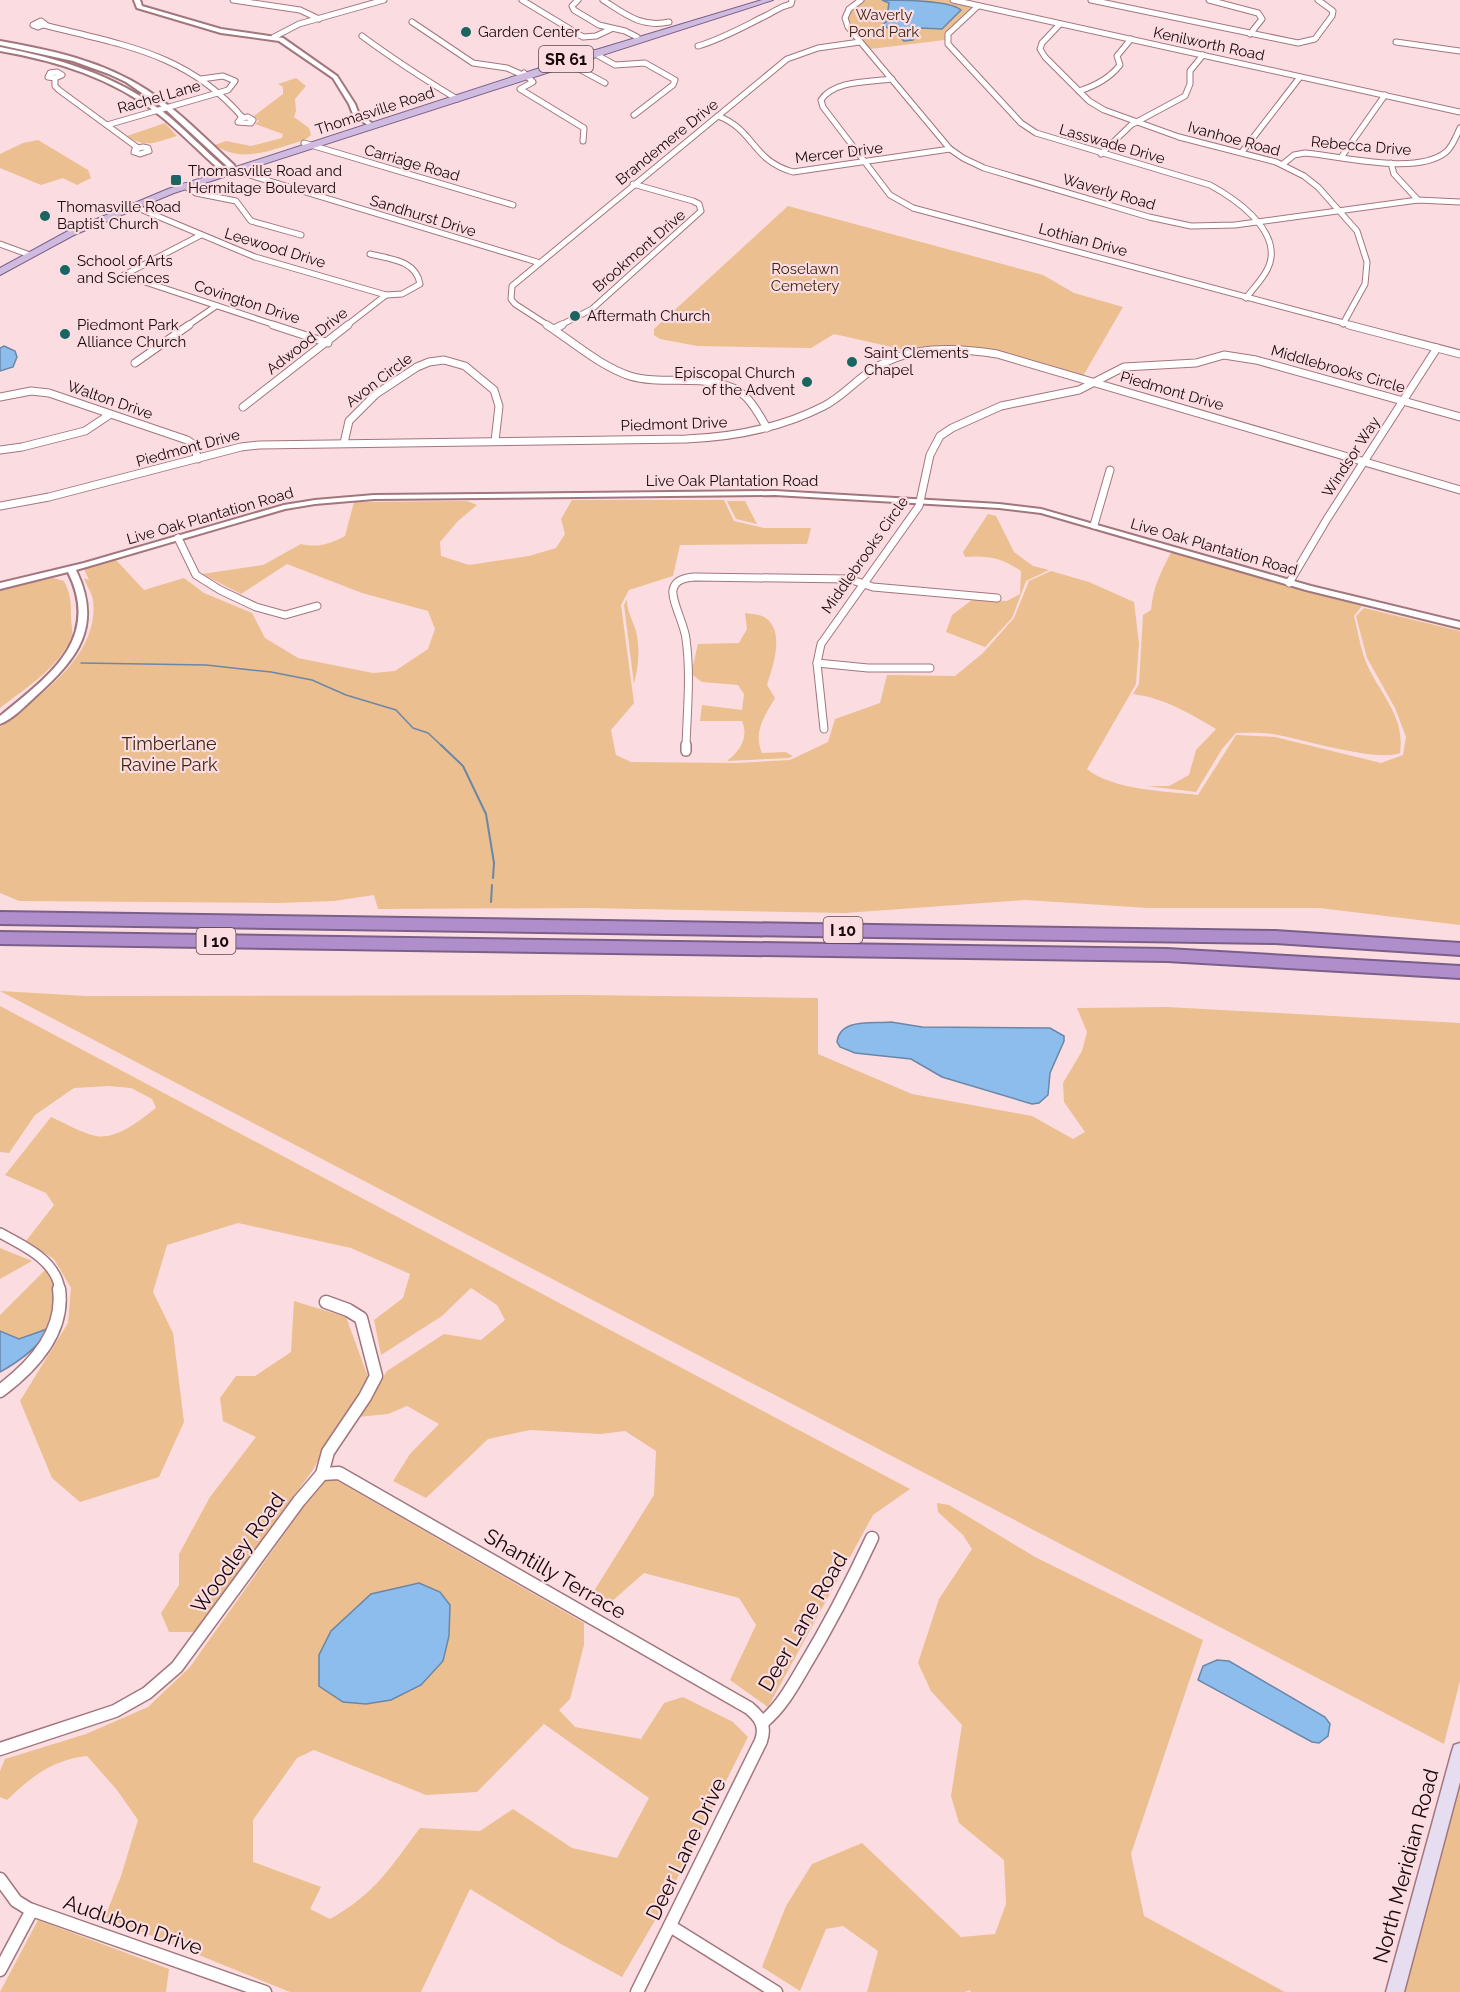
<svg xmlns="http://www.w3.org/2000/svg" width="1460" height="1992" viewBox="0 0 1460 1992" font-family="Raleway,sans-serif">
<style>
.green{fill:#ebbf8f;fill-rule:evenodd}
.water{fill:#8dbdec;stroke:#6a87a8;stroke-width:1.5}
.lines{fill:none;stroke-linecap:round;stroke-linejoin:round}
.stream-far1{stroke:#6a87a8;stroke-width:1.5}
.stream{stroke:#6a87a8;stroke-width:2}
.minor-far3-casing{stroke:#a2767d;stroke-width:7}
.minor-far2-casing{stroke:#a2767d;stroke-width:9}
.minor-far1-casing{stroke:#a2767d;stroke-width:12}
.minor-casing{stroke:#a2767d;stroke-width:15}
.tertiary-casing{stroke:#a2767d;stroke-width:4}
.secondary-casing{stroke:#a2767d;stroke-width:3}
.primary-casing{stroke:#7a5f88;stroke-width:2}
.motorway-casing{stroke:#7a5f88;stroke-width:4}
.minor-far3{stroke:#fff;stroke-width:5}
.minor-far2{stroke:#fff;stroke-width:7}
.minor-far1{stroke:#fff;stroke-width:9}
.minor{stroke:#fff;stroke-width:12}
.tertiary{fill:#fff;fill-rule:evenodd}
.secondary{fill:#e7ddf0;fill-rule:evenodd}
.primary{fill:#d0bbe0;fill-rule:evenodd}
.motorway{fill:#b08ecc;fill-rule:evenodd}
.poi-dot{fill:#196561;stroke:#fbdde1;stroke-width:2}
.labels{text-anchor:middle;stroke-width:4.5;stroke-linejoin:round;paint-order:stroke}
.far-park-label{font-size:15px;fill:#3b2811;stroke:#fbdde1}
.far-poi-label{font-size:15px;fill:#17080b;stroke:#fbdde1;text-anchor:start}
.far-street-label{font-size:15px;fill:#17080b;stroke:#fbdde1}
.shield{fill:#fbdde1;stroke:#5b484b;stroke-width:1.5}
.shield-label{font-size:16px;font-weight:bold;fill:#17080b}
.park-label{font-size:18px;fill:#3b2811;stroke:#fbdde1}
.near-street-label{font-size:21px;fill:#17080b;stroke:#fbdde1}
</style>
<rect width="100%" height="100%" fill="#fbdde1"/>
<g class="green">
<polygon points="863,0 948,0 974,8 947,32 945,40 870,49 858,37 847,22 848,14"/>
<path d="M296,78l10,8 -11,13 1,12 -2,6 15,11 2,7 -6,5c-30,8 -61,25 -90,5l11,-4 25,5 31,-8 1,-4 -28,-10 4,-3 -5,-5 29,-22v-7l-5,-3z"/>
<path d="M165,123l12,13c-22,6 -30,13 -50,0z"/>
<polygon points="38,140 88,170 91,178 77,185 63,178 41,185 0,168 0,154 23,143"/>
<polygon points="788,206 1043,275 1074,293 1123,307 1083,376 999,351 949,347 909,351 834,334 811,348 697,346 660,339 654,335 654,329"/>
<path d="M572,500h152l10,21 30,7h47l-4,16 -127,1 -7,31 -44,14 -8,15 13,98 -23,27 5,25 15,7 106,1 53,-3 38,-18 7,-23 45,-16 7,-28 68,1 28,-23 31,-35 15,-37 22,-10 38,11 45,20 5,42 -3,40 -49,85c25,21 78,22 111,26l38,-60 39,2 106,26 22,-8 3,-18 -11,-29 -28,-50 -11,-42 8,-8 96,23v294l-141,-17h-171l-123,-8 -180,13 -256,-5 -211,1 -4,-14 -40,6 -56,2 -259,-2 -19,-8v-166c38,-31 100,-70 93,-127 -1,-7 -7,-15 -9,-22l5,2 -5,-11 32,-9 28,30 40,-12 20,15 48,20 13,25 33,20 75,15 22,-2 33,-22 7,-20 -7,-18 -66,-18 -75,-29 -46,30 -39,-20 61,-9 38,-21c17,4 29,0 44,-8l9,-34 113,-1 10,4 -19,16 -18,21 1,14 28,9 60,-9 27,-8 9,-14 -4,-15z"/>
<polygon points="727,501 745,501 757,524 736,519"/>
<path d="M988,514l8,2 18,36 19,14 16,4 -23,11 -14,37 -27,29 -39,-15 6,-17 20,-15 35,1 13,-7 1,-23c-19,-13 -33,-16 -56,-14l-2,-5z"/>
<path d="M1172,551l201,57 -11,-2 -8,10c3,13 6,28 10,41 12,34 42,57 36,96 -24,9 -95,-13 -122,-18 -14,-3 -29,-2 -42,-2l-14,16 -26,43 -49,-6h22l20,-11 7,-25 20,-21c-27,-16 -52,-31 -83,-35l6,-10 4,-69 8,-5c2,-23 10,-39 21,-59z"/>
<path d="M53,578l11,3c7,13 7,22 7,36 0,6 2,13 1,18 -10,31 -48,54 -72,73v-118z"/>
<path d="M627,599c-1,13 8,24 10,37 3,17 1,32 -3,48l-10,-79z"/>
<path d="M745,613c6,1 14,1 19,4 22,13 9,49 3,68l8,13c-11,19 -22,34 -13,55l23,-1 8,4 -4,2 -62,3c13,-10 22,-23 15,-40h-42l2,-16 40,5 2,-16 -6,-9 -36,-3 -11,-8 7,-30 41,-1 8,-14z"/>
<polygon points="0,991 86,996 582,995 818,998 818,1054 912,1094 1032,1116 1073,1139 1085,1132 1064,1102 1063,1083 1082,1051 1087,1032 1077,1008 1167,1007 1460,1023 1460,1681 1444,1744"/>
<path d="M0,1006l910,483 -37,26 -105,192 -38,-27 26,-55 -17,-27 -95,-25 -33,29 -17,-11 60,-96 2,-44 -31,-20 -24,3 -71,-4 -42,9 -62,59 -33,-17 17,-27 29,-30 -32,-18 -19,8 -30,3 29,-46 57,-37 37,6 24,-20 -8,-15 -26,-17 -29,28 -61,39 -7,-35 29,-22 7,-24 -59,-26 -113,-25 -71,22 -14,47 20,41 11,89 -25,55 -79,25 -28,-24 -32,-77 48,-78 3,-35 -17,-29 -28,-18 28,-36 -8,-12 -41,-18 46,-58c14,6 30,16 45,19 21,4 44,-16 60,-28l-4,-9 -21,-11 -22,-2 -35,2 -39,27 -26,38 -9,-1z"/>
<polygon points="0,1248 32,1261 0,1279"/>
<path d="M45,1270c16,23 11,33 5,58l-31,11 -19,-8v-16z"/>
<polygon points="294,1301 346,1317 368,1377 312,1471 196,1632 169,1632 161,1613 179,1585 179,1554 210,1497 256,1437 223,1421 220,1398 236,1376 255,1376 291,1352"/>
<path d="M326,1479h8l250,144v22l-14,54 -11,11 16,17 66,12 23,-36 19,-6 50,25 15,15 -84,168 -42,72 -63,-34 -89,-54 -49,103h-131l-185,-75 16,-41 17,-56 -21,-30 -30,-34c-35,4 -55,20 -80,44l-7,-3v-26l5,-12 81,-25 62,-27 42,-40 127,-179zM544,1724l105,74 -32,60 -45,-10 -59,-39 -33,22 -60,-3c-30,40 -45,66 -90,91l-20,-10 11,-22 -68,-25v-42l44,-62 17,-8 112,45 51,-3z"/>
<polygon points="937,1503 949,1505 1035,1557 1203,1640 1131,1854 1144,1916 1285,1992 971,1992 970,1990 965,1992 867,1992 878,1951 843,1926 826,1929 800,1991 762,1967 786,1906 812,1864 862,1843 961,1937 995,1934 1006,1904 1004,1860 959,1823 951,1796 962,1725 931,1691 918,1663 939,1599 972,1549 963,1535 938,1512"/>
<polygon points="1460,1773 1460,1992 1401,1992"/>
<polygon points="38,1920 169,1969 166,1992 0,1992"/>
</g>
<g class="water">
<path d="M882,0c18,0 68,0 79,10l-19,19 -22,-1 -7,12 -9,1 -21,-17 3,-2 3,-19z"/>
<polygon points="4,346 15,351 17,357 13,367 0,371 0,348"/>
<path d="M891,1022l31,5 128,1 14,8v5l-14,32 -2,22 -9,8 -7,1 -90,-27 -31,-18 -56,-6 -15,-6 -3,-5c3,-24 34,-18 54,-20z"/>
<path d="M50,1328c-12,20 -30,33 -50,44v-41l19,8z"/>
<polygon points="419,1583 440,1592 450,1605 449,1636 443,1661 421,1685 391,1700 366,1704 343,1702 319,1686 319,1655 331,1631 371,1594"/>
<polygon points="1217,1660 1229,1661 1325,1717 1330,1724 1328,1736 1319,1743 1312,1742 1198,1680 1203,1666"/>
</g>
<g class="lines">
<polyline class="stream-far1" points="81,663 206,665 271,672 312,680 346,695 396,710 413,728 428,733 443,747"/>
<g class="stream">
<polyline points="441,745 463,766 486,814 494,863 493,878"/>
<polyline points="491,902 492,885"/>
</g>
<g class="minor-far3-casing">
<g id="minor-far3">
<polyline points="233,0 300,10 319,19"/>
<polyline points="522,0 583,37 596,36 611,29"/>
<polyline points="578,0 572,6 574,10 599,25 625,31 637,37"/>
<path d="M603,0c22,14 38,28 66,22"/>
<polyline points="861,0 849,9 845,18 848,27 950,149 963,158 984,168 1149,217 1191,226 1235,225 1418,200 1460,202"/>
<polyline points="953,0 1460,112"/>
<polyline points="1091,0 1298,43 1315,39 1332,16 1333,11 1318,0"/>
<polyline points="1209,0 1258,13 1262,19 1250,34"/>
<path d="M978,6l-30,28v10l73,79 15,10 174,52c24,13 65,41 61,73 -2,15 -16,28 -25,40"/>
<polygon points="41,21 45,24 38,27 33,25"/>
<polyline points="412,22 473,63 507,68 525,76"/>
<polyline points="1060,24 1042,43 1040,49 1045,57 1089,101 1104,110 1179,137 1276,162 1304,176 1318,187 1357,231 1367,262 1365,284 1343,324"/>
<path d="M44,25c78,20 144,28 199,93"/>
<path d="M362,36c31,23 62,43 95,63"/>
<polyline points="274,37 299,24 384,0"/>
<polyline points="1396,42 1460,51"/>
<path d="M698,46c24,-7 45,-19 67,-30 11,-5 13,-9 26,-12l1,-4"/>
<polyline points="590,51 615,65 645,63 675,80 673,85 634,115"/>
<polyline points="572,61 581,70 605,83"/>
<polygon points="57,72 62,75 55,78 48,77 50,73"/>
<polyline points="524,73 533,82 520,89 584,128 583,141"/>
<polyline points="55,78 55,86 59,90 138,148"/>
<path d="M892,79c-22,3 -58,1 -71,21l2,7 67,88 23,13 442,118"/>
<path d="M1079,91c16,-5 30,-12 41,-26l-3,-9 14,-17"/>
<path d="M718,116c37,14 33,44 75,56l157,-23"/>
<polygon points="248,117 253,120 251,123 238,122 241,118"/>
<polyline points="107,125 228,90 235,81 223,76 201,79"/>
<polyline points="304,143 513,205"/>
<polygon points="143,147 148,148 149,151 140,154 134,152 135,149"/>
<polyline points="1242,152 1300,77"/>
<polyline points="1101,154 1131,125 1185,96 1190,84 1190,71 1203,55"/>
<polyline points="1342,156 1385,95"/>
<polyline points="1391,163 1394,174 1418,200"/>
<path d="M1283,164l11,-9 11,-2c36,3 112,23 141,-1 7,-6 10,-16 14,-24"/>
<polyline points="233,170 537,262"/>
<polyline points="185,186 196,193 236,201 251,221 301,235"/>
<path d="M126,203l129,54 131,38 16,-1 18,-10c-4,-24 -30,-25 -50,-30"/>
<polyline points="0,244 30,255"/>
<polyline points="124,275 278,326"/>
<polyline points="124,275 201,235"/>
<polyline points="187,326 216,306"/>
<polyline points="346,326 386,295"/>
<polyline points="549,326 515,304 511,299 512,286 787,59 818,48 860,42"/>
<polyline points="559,326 592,309 701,211 699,204 693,201 633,184"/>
</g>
</g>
<g class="minor-far2-casing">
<g id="minor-far2">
<polyline points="273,325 328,343"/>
<path d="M547,325c26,17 53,41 83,51 35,11 89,-6 116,21 9,9 15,21 21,31"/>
<polyline points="1349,325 1460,354"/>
<polyline points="554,329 562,325"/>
<polyline points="135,363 189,325"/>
<polyline points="0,397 31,391 49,393 187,440 193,444 198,459"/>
<polyline points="243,407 348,325"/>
<polyline points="344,443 349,421 376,394 417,367 429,362 444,360 465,366 494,390 499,406 495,441"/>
<polyline points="0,450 22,447 85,431 109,415"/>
<path d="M0,506l49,-9 192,-50 18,-2 427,-6c49,-2 95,-11 138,-33 18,-9 31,-25 48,-36 37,-25 83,-23 125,-16l463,136"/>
<polyline points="1094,525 1110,470"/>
<polyline points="178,538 196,575 220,590 256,607 285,615 317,606"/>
<polyline points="1289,583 1327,519 1437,348"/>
<polyline points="817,663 868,668 930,668"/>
<polyline points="824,729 817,663 821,644 919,506 930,455 940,436 952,428 1001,406 1079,390 1124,367 1196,363 1224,355 1256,360 1460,417"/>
<path d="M686,747c1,-36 5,-72 0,-108 -1,-13 -15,-39 -13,-49 2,-11 13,-12 22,-13l154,2 24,8 124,11"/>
</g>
</g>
<g class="minor-far1-casing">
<g id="minor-far1">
<polyline points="686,751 686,745"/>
<path d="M0,1233c24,13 56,27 60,57"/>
</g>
</g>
<g class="minor-casing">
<g id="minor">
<path d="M0,1391c32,-24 65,-59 59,-102"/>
<path d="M322,1474l17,-1 410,235c12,10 17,18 12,33l-124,251"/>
<path d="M763,1722c17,-14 28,-33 39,-52 26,-43 49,-87 70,-132"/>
<polyline points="0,1749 115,1711 147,1693 177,1667 299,1501 322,1474 328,1452 365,1397 376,1376 361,1318 348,1310 326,1302"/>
<polyline points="0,1879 16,1901 29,1909 265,1992"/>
<polyline points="670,1926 776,1992"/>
<polyline points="0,1970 32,1910"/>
</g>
</g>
<g class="tertiary-casing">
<g id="tertiary">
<polygon points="134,0 140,0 142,6 221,29 283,38 337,76 355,104 358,112 375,126 370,127 353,114 349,104 333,78 279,41 221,33 137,8"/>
<path d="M0,41c51,9 103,20 147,49 32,21 59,49 87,75l2,5 -3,2 -13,-2c-21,-18 -40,-39 -62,-56 -46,-36 -101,-53 -158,-63v-4c58,11 115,28 162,64 22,17 41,38 62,56l5,1 -64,-59 -39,-27 -17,-8 -36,-13 -73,-16z"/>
<path d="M775,491l224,13 42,5 270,77 149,36v6l-154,-38 -265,-77 -42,-5 -224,-13 -401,4 -59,5 -30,5 -209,61c27,56 2,88 -39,125 -11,10 -24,24 -37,29v-8c47,-39 102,-76 68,-144l-68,17v-6l84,-20 200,-58 31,-5 59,-5z"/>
</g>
</g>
<g class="secondary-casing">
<polygon id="secondary" points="1460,1743 1460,1782 1404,1992 1386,1992 1452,1751 1454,1745"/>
</g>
<g class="primary-casing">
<polygon id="primary" points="762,0 773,0 174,193 74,235 0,275 0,268 68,231 168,189 589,52"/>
</g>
<g class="motorway-casing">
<g id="motorway">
<polygon points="0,912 1275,931 1460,943 1460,955 1275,943 0,924"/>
<polygon points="0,932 1167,949 1460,966 1460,978 1167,961 0,944"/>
</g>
</g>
<use href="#minor-far3" class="minor-far3"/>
<use href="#minor-far2" class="minor-far2"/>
<use href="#minor-far1" class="minor-far1"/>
<use href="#minor" class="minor"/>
<use href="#tertiary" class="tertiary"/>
<use href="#secondary" class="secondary"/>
<use href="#primary" class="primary"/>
<use href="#motorway" class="motorway"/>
</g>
<g class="poi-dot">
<circle cx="466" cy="32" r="6"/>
<rect x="170" y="174" width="12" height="12" rx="3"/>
<circle cx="45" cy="216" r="6"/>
<circle cx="65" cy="270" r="6"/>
<circle cx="575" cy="316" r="6"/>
<circle cx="65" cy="334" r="6"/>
<circle cx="852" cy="362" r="6"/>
<circle cx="807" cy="382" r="6"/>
</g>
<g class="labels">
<g class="far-park-label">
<text x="884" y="20">Waverly<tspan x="884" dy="17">Pond Park</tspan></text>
<text x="805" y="274">Roselawn<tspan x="805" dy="17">Cemetery</tspan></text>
</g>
<g class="far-poi-label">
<text x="478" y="37">Garden Center</text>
<text x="188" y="176">Thomasville Road and<tspan x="188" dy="17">Hermitage Boulevard</tspan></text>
<text x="57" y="212">Thomasville Road<tspan x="57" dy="17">Baptist Church</tspan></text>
<text x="77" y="266">School of Arts<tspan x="77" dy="17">and Sciences</tspan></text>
<text x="587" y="321">Aftermath Church</text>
<text x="77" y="330">Piedmont Park<tspan x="77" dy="17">Alliance Church</tspan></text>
<text x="864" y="358">Saint Clements<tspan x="864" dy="17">Chapel</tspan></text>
<text x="795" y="378" text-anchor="end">Episcopal Church<tspan x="795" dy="17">of the Advent</tspan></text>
</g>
<g class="far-street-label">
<text transform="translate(1209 44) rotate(12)" y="5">Kenilworth Road</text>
<text transform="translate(159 97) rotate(-16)" y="5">Rachel Lane</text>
<text transform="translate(375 111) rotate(-18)" y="5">Thomasville Road</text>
<text transform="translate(1234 139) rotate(15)" y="5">Ivanhoe Road</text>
<text transform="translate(667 142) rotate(-39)" y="5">Brandemere Drive</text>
<text transform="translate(1112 144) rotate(16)" y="5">Lasswade Drive</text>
<text transform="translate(1361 146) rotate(5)" y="5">Rebecca Drive</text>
<text transform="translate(839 153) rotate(-7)" y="5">Mercer Drive</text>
<text transform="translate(412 163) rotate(16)" y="5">Carriage Road</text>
<text transform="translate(1109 192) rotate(16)" y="5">Waverly Road</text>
<text transform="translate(423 216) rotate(17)" y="5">Sandhurst Drive</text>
<text transform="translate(1083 240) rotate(15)" y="5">Lothian Drive</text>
<text transform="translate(275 248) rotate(17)" y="5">Leewood Drive</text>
<text transform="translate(639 251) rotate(-41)" y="5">Brookmont Drive</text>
<text transform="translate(247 302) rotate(18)" y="5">Covington Drive</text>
<text transform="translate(307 341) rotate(-38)" y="5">Adwood Drive</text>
<text transform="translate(1338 369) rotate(16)" y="5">Middlebrooks Circle</text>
<text transform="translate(379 380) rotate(-37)" y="5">Avon Circle</text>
<text transform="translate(1172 391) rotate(16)" y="5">Piedmont Drive</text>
<text transform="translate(110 400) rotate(19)" y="5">Walton Drive</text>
<text transform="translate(674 424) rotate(-2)" y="5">Piedmont Drive</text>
<text transform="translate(188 448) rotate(-15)" y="5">Piedmont Drive</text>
<text transform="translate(1351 457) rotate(-57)" y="5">Windsor Way</text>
<text x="732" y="486">Live Oak Plantation Road</text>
<text transform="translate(210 516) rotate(-16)" y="5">Live Oak Plantation Road</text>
<text transform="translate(1214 547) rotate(16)" y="5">Live Oak Plantation Road</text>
<text transform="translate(865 555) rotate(-55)" y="5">Middlebrooks Circle</text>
</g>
<g class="shield">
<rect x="539" y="46" width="54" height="26" rx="4.5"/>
<rect x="823.5" y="917" width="39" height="26" rx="4.5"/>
<rect x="196.5" y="928" width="39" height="26" rx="4.5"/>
</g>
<g class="shield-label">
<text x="566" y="65">SR 61</text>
<text x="843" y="936">I 10</text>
<text x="216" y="947">I 10</text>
</g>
<g class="park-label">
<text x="169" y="750">Timberlane<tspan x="169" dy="21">Ravine Park</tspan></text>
</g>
<g class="near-street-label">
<text transform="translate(238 1553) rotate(-54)" y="7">Woodley Road</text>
<text transform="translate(555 1574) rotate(30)" y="7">Shantilly Terrace</text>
<text transform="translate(803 1622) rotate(-60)" y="7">Deer Lane Road</text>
<text transform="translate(686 1849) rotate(-64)" y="7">Deer Lane Drive</text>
<text transform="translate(1406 1866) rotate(-75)" y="7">North Meridian Road</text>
<text transform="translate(133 1925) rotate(19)" y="7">Audubon Drive</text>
</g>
</g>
</svg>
